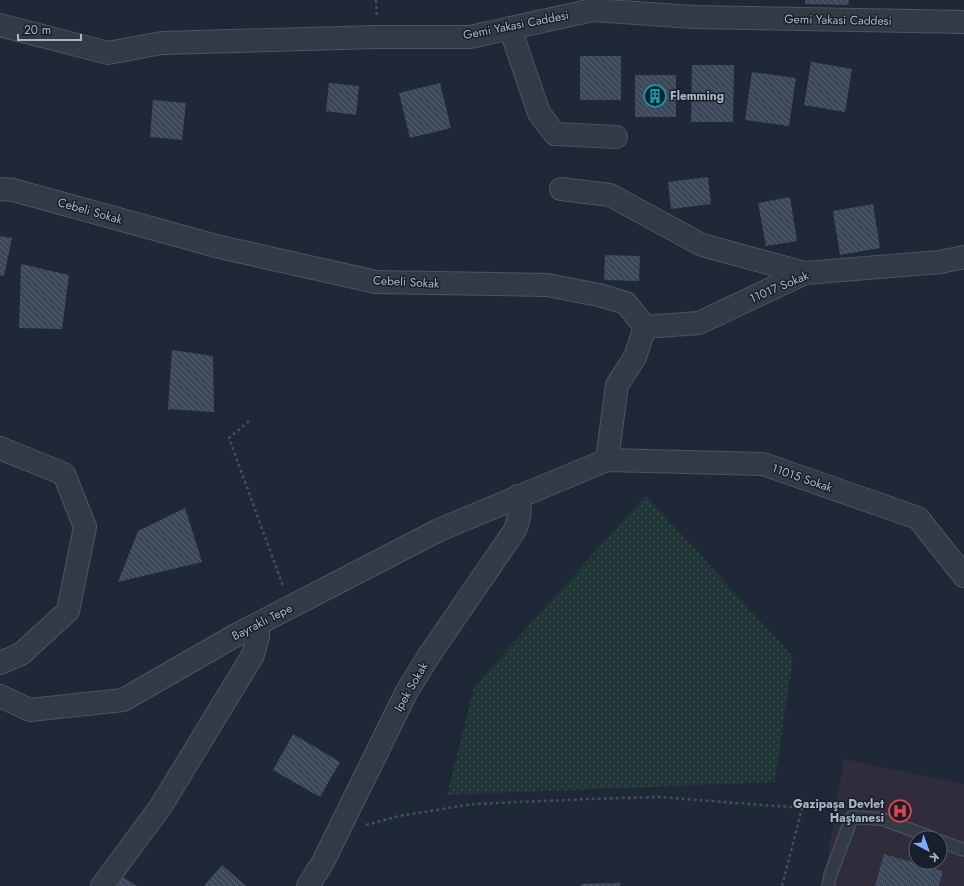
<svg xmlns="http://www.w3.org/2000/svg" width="964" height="886" viewBox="0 0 964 886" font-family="Jost,sans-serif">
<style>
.medical{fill:#2f2d3b;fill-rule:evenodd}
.grass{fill:url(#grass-dots)}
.building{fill:url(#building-back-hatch)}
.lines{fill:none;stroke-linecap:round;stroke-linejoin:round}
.lane-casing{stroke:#4d5562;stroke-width:14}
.street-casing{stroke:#4d5562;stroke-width:24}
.path{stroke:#3e5154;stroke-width:2.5;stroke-dasharray:3 3;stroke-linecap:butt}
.lane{stroke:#323a46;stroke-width:12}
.street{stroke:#323a46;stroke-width:22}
.labels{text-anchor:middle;stroke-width:3;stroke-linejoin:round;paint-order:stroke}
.street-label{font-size:12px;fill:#acb5c4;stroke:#181f2b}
.poi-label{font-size:12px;font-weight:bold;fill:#acb5c4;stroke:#181f2b;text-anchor:start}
</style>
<defs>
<pattern id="grass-dots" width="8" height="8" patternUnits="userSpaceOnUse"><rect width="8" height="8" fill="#213437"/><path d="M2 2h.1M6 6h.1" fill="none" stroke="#3f4f52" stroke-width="1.8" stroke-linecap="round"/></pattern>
<pattern id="building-back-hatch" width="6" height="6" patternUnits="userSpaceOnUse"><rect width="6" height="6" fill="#3c4859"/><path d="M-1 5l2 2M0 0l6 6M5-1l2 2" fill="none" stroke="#56606f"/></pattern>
</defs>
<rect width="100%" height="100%" fill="#1f2836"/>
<path class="medical" d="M844,759l120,25v102h-141zM916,838h24v24h-24z"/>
<polygon class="grass" points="646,495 793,657 775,782 447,795 474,687"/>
<g class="building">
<polygon points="805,0 849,0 848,5 805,4"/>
<rect x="580" y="56" width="41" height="44"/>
<polygon points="811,62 852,69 845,112 804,105"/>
<polygon points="692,65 734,65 733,122 691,122"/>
<polygon points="752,72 796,78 789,126 745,120"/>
<rect x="635" y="75" width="41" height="42"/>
<polygon points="329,83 359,86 356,115 326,111"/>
<polygon points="440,83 451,128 410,138 399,93"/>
<polygon points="153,100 186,103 182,140 150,137"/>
<polygon points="708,177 711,204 671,209 668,182"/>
<polygon points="790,197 797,241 766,246 758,203"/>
<polygon points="873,204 880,248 840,255 833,211"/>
<polygon points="0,236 12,238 4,276 0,276"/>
<polygon points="605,255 640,256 639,281 604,280"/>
<polygon points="21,264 69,275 62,329 19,328"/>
<polygon points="172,350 213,356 214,412 168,409"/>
<polygon points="185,508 202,562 118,582 138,531"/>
<polygon points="293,734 340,762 320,797 273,770"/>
<polygon points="884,854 943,871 939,886 875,886"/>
<polygon points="222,865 246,886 204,886"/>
<polygon points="123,877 137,886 117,886"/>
<polygon points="620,883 620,886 581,886 581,884"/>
</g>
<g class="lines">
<g class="lane-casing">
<g id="lane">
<polyline points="940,841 964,850"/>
<polyline points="828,886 830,876 852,817 882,819 933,838"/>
</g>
</g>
<g class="street-casing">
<g id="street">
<polyline points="0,25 108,53 162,43 377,37 470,37 593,10 693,17 964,22"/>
<polyline points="510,28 539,113 555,134 616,137"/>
<polyline points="0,189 13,190 220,247 376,282 547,285 599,295 626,303 645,327 635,357 617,385 607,460"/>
<polyline points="561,189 610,195 702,245 805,273"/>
<polyline points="645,327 699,323 805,273 940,262 964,257"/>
<polyline points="0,448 64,474 85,527 68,611 21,654 0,663"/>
<polyline points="0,696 30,710 123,700 236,635 439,530 607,460 763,464 918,518 964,576"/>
<polyline points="102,886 161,806 253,655 258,636 258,625"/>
<path d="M308,886l15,-24 84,-171 23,-37 85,-124c5,-12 6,-21 3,-34"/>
</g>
</g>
<g class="path">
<polyline points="376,0 377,17"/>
<polyline points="249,421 229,438 283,586"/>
<polyline points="366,825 399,816 473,804 589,799 659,797 802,808 782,886"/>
</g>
<use href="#lane" class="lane"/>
<use href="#street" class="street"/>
</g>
<defs>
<g id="building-ring" transform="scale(1.15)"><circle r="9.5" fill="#181f2b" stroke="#0f9aa8" stroke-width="1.5"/><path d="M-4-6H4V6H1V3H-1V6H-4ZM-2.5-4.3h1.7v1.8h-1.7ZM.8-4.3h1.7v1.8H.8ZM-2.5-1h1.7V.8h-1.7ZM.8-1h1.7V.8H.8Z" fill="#0f9aa8"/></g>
<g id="hospital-ring" transform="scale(1.15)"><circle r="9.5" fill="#181f2b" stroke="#e0444e" stroke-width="1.5"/><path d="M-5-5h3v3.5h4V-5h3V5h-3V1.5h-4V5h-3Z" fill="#e0444e"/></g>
</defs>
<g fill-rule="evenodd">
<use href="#building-ring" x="655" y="96"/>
<use href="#hospital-ring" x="900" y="811"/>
</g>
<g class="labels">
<g class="street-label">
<text transform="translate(838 20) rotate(1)" y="4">Gemi Yakasi Caddesi</text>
<text transform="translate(516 25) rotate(-11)" y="4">Gemi Yakasi Caddesi</text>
<text transform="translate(90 211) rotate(16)" y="4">Cebeli Sokak</text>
<text transform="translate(406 282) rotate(3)" y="4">Cebeli Sokak</text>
<text transform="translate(779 287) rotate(-23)" y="4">11017 Sokak</text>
<text transform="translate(802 478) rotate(19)" y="4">11015 Sokak</text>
<text transform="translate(262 622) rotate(-27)" y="4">Bayraklı Tepe</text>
<text transform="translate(411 687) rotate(-60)" y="4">Ipek Sokak</text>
</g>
<g class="poi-label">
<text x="670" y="100">Flemming</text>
<text x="884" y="808" text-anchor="end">Gazipaşa Devlet<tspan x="884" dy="14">Haştanesi</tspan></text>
</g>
</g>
<g transform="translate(928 850) rotate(139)"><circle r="19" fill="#181f2b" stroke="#535b68"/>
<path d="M0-3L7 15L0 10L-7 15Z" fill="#7baaf9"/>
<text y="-6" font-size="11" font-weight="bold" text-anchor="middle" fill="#acb5c4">K</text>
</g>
<path d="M18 34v6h63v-6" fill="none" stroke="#acb5c4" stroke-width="2"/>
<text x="24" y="34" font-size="12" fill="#acb5c4" stroke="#181f2b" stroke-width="3" paint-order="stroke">20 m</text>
</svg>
